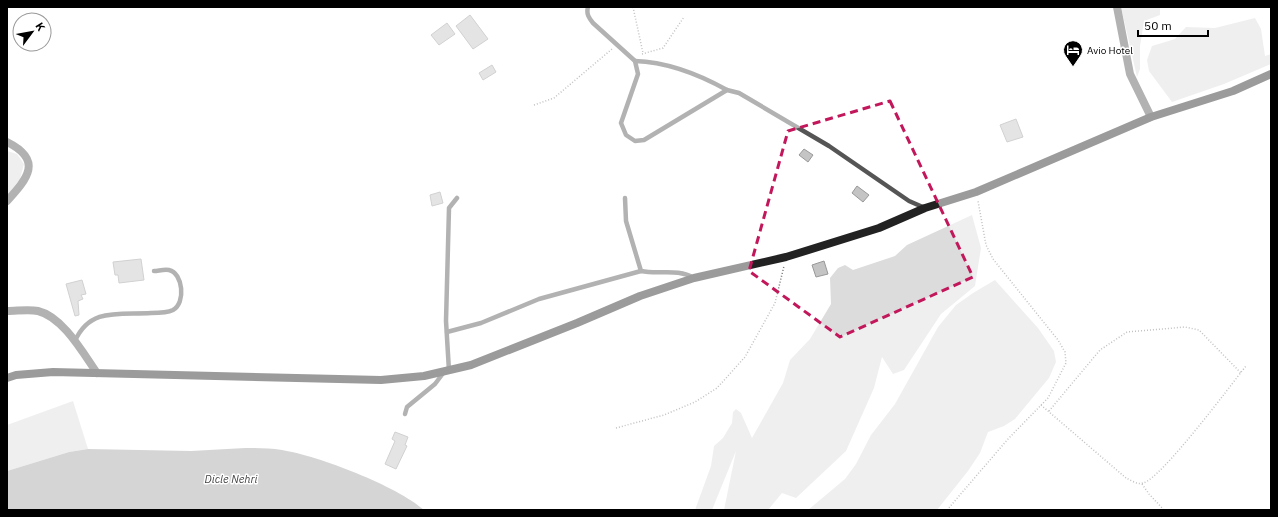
<svg xmlns="http://www.w3.org/2000/svg" width="1278" height="517" viewBox="0 0 1278 517" font-family="'IBM Plex Sans',sans-serif">
<style>
.green{fill:#dcdcdc}
.water{fill:#a3a3a3}
.building{fill:#c4c4c4;stroke:#999}
.lines{fill:none;stroke-linecap:round;stroke-linejoin:round}
.path{stroke:#777;stroke-width:1.5;stroke-dasharray:1 2;stroke-linecap:butt}
.lane{stroke:#555;stroke-width:4.5}
.street{stroke:#555;stroke-width:8}
.secondary{stroke:#222;stroke-width:8}
.marked{fill:none;stroke:#c2185b;stroke-width:3;stroke-dasharray:8 5;stroke-linejoin:round}
.labels{text-anchor:middle;stroke-width:3;stroke-linejoin:round;paint-order:stroke}
.poi-label{font-size:10px;fill:#000;stroke:#fff;text-anchor:start}
.water-label{font-size:11px;font-style:italic;fill:#444;stroke:#fff}
</style>
<rect width="100%" height="100%" fill="#fff"/>
<g class="green">
<polygon points="1121,7 1160,7 1160,15 1144,21 1140,46 1140,69 1137,77"/>
<polygon points="1255,18 1261,29 1265,56 1271,54 1271,64 1224,84 1172,102 1149,71 1147,60 1152,46 1175,39 1186,27 1215,28"/>
<polygon points="7,151 17,154 24,164 20,179 7,196"/>
<polygon points="972,215 981,248 975,286 941,314 904,370 893,374 882,357 874,388 846,451 796,498 782,493 768,510 724,510 736,451 712,510 695,510 711,466 714,446 723,438 732,423 733,412 736,409 741,413 752,438 783,383 790,360 810,339 831,304 830,278 838,268 845,265 853,270 895,256 907,245"/>
<polygon points="995,280 1038,328 1054,351 1056,362 1049,378 1015,419 1004,426 988,432 980,453 968,471 937,510 808,510 845,479 856,464 871,435 895,404 938,327 956,305 973,293"/>
<polygon points="73,401 88,449 69,452 7,471 7,425"/>
</g>
<path class="water" d="M245,448c13,0 25,0 37,2 37,6 115,36 142,60h-417v-39l62,-19 19,-3 103,2z"/>
<g class="building">
<polygon points="470,15 488,39 473,49 456,26"/>
<polygon points="447,23 455,34 439,45 431,35"/>
<polygon points="492,65 496,72 483,80 479,73"/>
<polygon points="1016,119 1023,137 1007,142 1000,125"/>
<polygon points="804,149 813,155 808,162 799,155"/>
<polygon points="857,186 869,195 863,202 852,193"/>
<polygon points="440,192 443,203 432,206 430,195"/>
<polygon points="141,259 144,280 119,283 118,275 115,275 113,262"/>
<polygon points="824,261 828,274 816,277 812,265"/>
<polygon points="82,280 86,294 81,295 83,299 78,301 79,315 75,316 66,284"/>
<polygon points="395,432 408,437 405,445 407,446 396,469 385,464 395,441 392,439"/>
</g>
<g class="lines">
<g class="path">
<polyline points="633,7 643,53"/>
<polyline points="642,54 663,48 684,17"/>
<polyline points="534,105 554,98 612,49"/>
<path d="M1041,405l85,73c5,2 11,7 17,5 18,-4 87,-97 103,-117"/>
<polyline points="1049,411 1100,350 1127,332 1185,327 1199,330 1241,373"/>
<polyline points="616,428 664,415 695,402 717,388 745,357 775,303 784,266"/>
<polyline points="1142,484 1149,494 1164,510"/>
<polyline points="947,510 1008,439 1048,398 1066,363 1065,352 1058,340 993,259 986,245 978,201"/>
</g>
<g class="lane">
<path d="M588,7c-2,7 1,11 5,16l42,38 3,13 -17,49 5,12 9,6 9,-1 83,-50 12,3 90,53 80,55 16,7"/>
<path d="M635,61c31,1 65,14 92,29"/>
<path d="M625,198l1,23 15,50c18,4 36,-3 53,7"/>
<polyline points="447,332 481,323 539,299 641,271"/>
<path d="M75,341c15,-34 45,-26 76,-28 7,0 16,0 22,-3 13,-7 10,-37 -4,-40 -5,-1 -11,1 -15,1"/>
<polyline points="449,371 446,321 449,208 457,198"/>
<polyline points="405,414 407,407 435,384 444,372"/>
</g>
<g class="street">
<polyline points="1117,7 1130,74 1151,117"/>
<path d="M7,142c36,18 21,36 0,59"/>
<path d="M7,311c10,0 22,-2 31,0 25,6 45,42 59,62"/>
</g>
<polyline class="secondary" points="7,378 16,375 53,372 381,380 424,376 471,365 577,323 640,296 694,278 786,257 879,228 925,208 976,192 1151,117 1233,91 1271,74"/>
</g>
<path d="M0 0H1278V517H0ZM890,101l83,176 -133,60 -91,-66 39,-140z" fill="#fff" fill-opacity=".55" fill-rule="evenodd"/>
<path class="marked" d="M890,101l83,176 -133,60 -91,-66 39,-140z"/>
<defs>
<g id="hotel-pin" transform="scale(1)"><path d="M0 17L-7.5 6A9.5 9.5 0 1 1 7.5 6Z" fill="#000" stroke="#fff"/><path d="M-6-4.5h1.5V1H6V5H4.5V3h-9V5H-6ZM-4 0a1.8 1.8 0 1 1 3.6 0ZM.5 0V-2.5h3Q6-2.5 6 0Z" fill="#fff"/></g>
</defs>
<g fill-rule="evenodd">
<use href="#hotel-pin" x="1073" y="50"/>
</g>
<g class="labels">
<g class="poi-label">
<text x="1087" y="54">Avio Hotel</text>
</g>
<g class="water-label">
<text x="231" y="483">Dicle Nehri</text>
</g>
</g>
<rect width="1278" height="517" fill="none" stroke="#000000" stroke-width="16"/>
<g transform="translate(32 32) rotate(58)"><circle r="19" fill="#ffffff" stroke="#999999"/>
<path d="M0-3L7 15L0 10L-7 15Z" fill="#000000"/>
<text y="-6" font-size="11" font-weight="bold" text-anchor="middle" fill="#000000">K</text>
</g>
<path d="M1138 30v6h70v-6" fill="none" stroke="#000000" stroke-width="2"/>
<text x="1144" y="30" font-size="12" fill="#000000" stroke="#ffffff" stroke-width="3" paint-order="stroke">50 m</text>
</svg>
